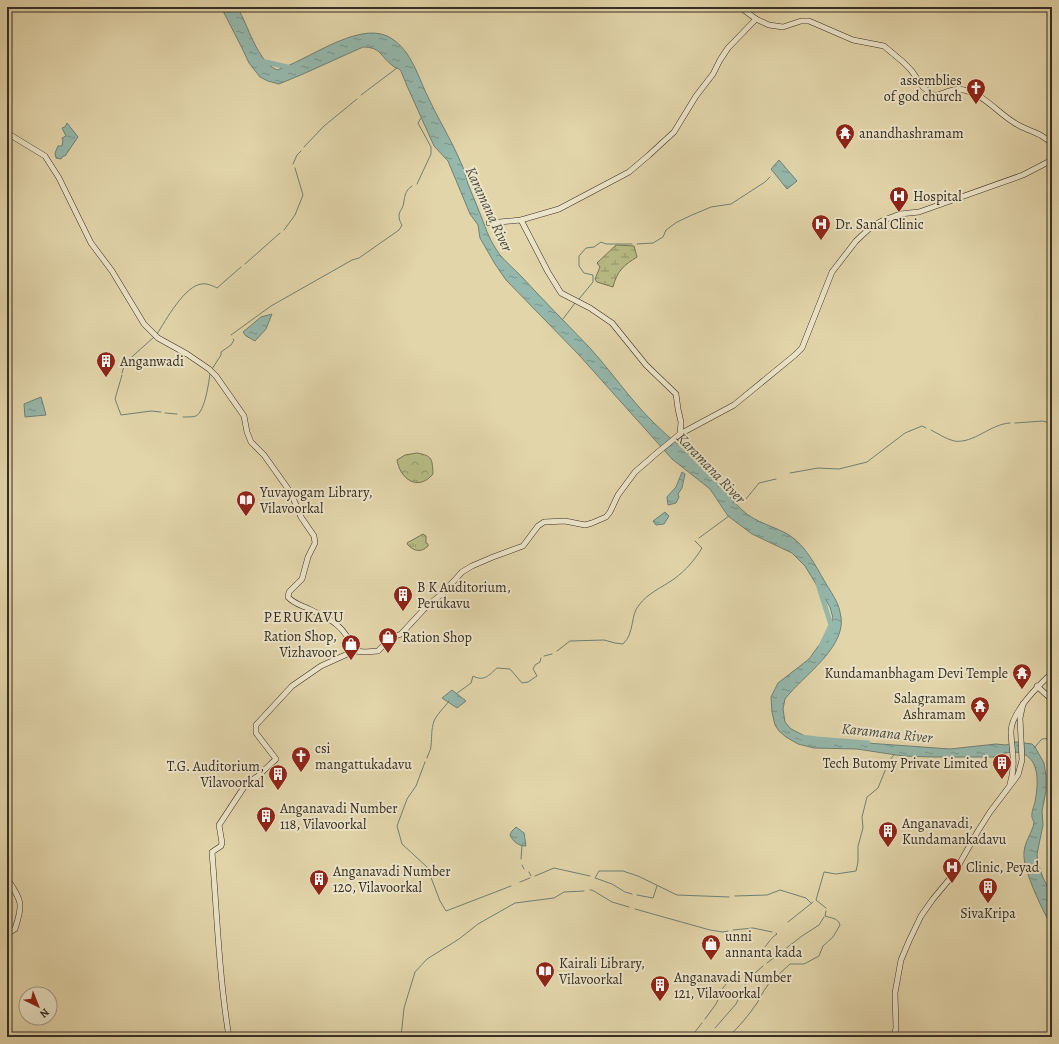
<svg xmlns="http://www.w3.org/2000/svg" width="1059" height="1044" viewBox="0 0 1059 1044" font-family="Alegreya,serif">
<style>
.grass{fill:url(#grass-tufts);stroke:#777554}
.forest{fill:url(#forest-crowns);stroke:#777554}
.wetland{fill:url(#wetland-marsh);stroke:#777554}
.water{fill:url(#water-ripples);stroke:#6f8176}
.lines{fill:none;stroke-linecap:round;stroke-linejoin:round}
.stream{stroke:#6f8176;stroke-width:1}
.river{stroke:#95b8ac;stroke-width:5}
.secondary-casing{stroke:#362e24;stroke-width:6}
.secondary{stroke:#ece4c8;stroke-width:5}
.labels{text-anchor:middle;stroke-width:4;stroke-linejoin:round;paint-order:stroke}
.poi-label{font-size:14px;fill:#362e24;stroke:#ece4c8;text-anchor:start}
.water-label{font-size:15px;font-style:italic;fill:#494a3f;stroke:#ece4c8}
.neighbourhood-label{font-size:15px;letter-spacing:1px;fill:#362e24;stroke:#ece4c8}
</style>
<defs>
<pattern id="grass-tufts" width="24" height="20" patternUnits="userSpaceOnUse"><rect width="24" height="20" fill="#b8bc85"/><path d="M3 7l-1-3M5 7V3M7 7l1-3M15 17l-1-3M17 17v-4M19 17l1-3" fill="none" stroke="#96996d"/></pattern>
<pattern id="forest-crowns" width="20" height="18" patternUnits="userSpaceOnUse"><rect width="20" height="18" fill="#b8bc85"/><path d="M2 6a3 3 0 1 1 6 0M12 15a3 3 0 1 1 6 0" fill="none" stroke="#96996d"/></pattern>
<pattern id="wetland-marsh" width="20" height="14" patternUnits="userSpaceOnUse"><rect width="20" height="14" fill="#b8bc85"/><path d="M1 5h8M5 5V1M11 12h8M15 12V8" fill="none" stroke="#96996d"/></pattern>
<pattern id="water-ripples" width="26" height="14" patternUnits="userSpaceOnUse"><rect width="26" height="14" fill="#95b8ac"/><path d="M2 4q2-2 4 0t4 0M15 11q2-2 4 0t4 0" fill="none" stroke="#7a968c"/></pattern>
</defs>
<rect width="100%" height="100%" fill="#e2d5aa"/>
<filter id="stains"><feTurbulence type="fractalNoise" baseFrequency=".005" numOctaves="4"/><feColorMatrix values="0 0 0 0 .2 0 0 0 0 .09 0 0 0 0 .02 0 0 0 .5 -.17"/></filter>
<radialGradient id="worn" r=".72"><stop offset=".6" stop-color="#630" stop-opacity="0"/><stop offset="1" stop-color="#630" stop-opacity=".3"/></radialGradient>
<path class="grass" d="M423,534l3,2v7l2,1v2c-7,7 -14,5 -20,-1l-1,-2z"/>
<path class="forest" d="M417,453c16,3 15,6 16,21 -15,18 -33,5 -36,-14l8,-5z"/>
<path class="wetland" d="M616,245l18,1 3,11c-13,8 -20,14 -24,30l-16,-5 -2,-3 5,-12 -3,-4z"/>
<g class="water">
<path d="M221,7h16c12,19 19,53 40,63 29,-9 80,-48 110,-34 23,11 30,38 40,59 11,24 25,46 35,70 3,6 4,13 6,19 4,11 9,21 13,32 6,16 9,25 19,39 6,7 14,14 21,21 22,24 45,47 68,71 22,24 40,51 63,74 18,19 40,33 59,52 11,12 19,26 31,37 14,13 32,16 47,25 17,11 26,30 36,47 5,9 13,19 15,30 10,34 -37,63 -55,87l-2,10 2,13 6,7 20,10 139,10 46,-5 10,1 10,-3 16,2 3,3 9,16 2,13v15l-4,20 1,14 -6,29 1,9 5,15 9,16v33c-9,-16 -30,-58 -28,-75 1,-11 8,-19 10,-29 0,-2 -2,-4 -2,-6 -1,-4 2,-11 3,-15 3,-16 6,-43 -14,-49 -9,-2 -16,-1 -23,4h-63l-32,-1 -46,-7 -43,-1 -16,-4 -12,-7 -7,-6 -4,-6 -3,-13 -1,-15 7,-14 31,-24 21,-29 3,-12 -3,-11 -25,-41 -13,-13 -40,-19 -24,-18 -18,-27 -38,-30 -93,-104 -73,-75 -11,-16 -15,-26 -2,-13 -8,-11 -22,-53 -14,-15 -27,-60 -6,-15c-2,-3 -6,-3 -8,-5 -13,-10 -12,-19 -30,-19l-60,27 -24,10 -11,-3 -8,-4 -11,-14 -7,-15z"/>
<polygon points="67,123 78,137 65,156 63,156 61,159 56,158 55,153 58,146 62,146 63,140 62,138 66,136 62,128 65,127"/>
<polygon points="779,160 797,181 787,189 771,169"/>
<polygon points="272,314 266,329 255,341 246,336 243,332 261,317"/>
<polygon points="41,397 46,415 25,417 24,404"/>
<polygon points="682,472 685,474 682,488 678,494 679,497 676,503 668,505 667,497 676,487"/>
<polygon points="665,512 669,516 664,524 656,525 653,521"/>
<polygon points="452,690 466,701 457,708 442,698"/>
<path d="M516,827l8,6 2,13c-7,0 -13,-4 -16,-11l2,-4z"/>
</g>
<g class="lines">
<g class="stream">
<polyline points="361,95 397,68"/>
<polyline points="304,147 324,126 357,99"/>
<polyline points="293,164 297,155 301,151"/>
<polyline points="417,184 431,154 431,147 418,123 421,118"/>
<polyline points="284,230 295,215 303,195 295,168"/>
<polyline points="637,244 653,243 663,237 666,230 677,222 692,215 711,207 731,204 765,182 770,177"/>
<polyline points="245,264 280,233"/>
<polyline points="579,299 593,282 593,275 584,273 579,266 579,256 586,248 594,247 601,242 606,244 632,244"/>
<polyline points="563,319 575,303"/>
<path d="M157,334c9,-14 28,-49 45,-50 5,-1 11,2 15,4l24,-21"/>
<path d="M231,335l40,-29 81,-46 7,-2 40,-28 3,-5c-2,-3 -3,-6 -3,-10 0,-3 3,-6 4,-9 2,-8 1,-15 9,-20"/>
<polyline points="212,369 221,355 221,352 231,345 234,340 233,339"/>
<polyline points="122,373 125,363 154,337"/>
<polyline points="122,375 115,399 121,415 151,411 161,412"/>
<polyline points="165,413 177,414"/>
<path d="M183,417c4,0 10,0 13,-1 9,-5 13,-34 14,-43"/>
<polyline points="1015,423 1043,421 1052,424"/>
<path d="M931,430c6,3 15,9 23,11 20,3 36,-17 56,-18"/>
<polyline points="790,473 818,468 839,469 867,462 905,433 922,426 926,428"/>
<polyline points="733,503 746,499 759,483 776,479"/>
<polyline points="699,538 729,516"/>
<path d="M557,651l13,-10 34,-1 11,3 8,1c12,-11 7,-29 16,-39 9,-12 22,-17 35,-26 12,-9 20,-18 28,-31l-7,-7"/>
<polyline points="544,656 552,654"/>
<path d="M456,694l15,-11 2,-7c11,6 16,-1 24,-8l13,1 12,14 6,-1 9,-6 -4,-7 2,-4 5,-3 1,-4"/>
<polyline points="1034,748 1042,739 1052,738"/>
<path d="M427,758c1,-4 4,-8 4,-12 1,-9 0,-16 3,-25 3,-7 10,-13 15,-20"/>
<polyline points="425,762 416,786 407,799 397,826 402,844 427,867 440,901 446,911 511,886"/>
<polyline points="521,859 522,845"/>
<polyline points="522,865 524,869"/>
<polyline points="529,872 531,876"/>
<polyline points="535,876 554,868 590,876"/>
<polyline points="520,882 530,878"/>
<polyline points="590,890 592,890 612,902 629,907"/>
<polyline points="632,894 625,892 612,884 595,878 599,871 623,871 638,876 677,895 729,897"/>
<polyline points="637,895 653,898 657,886"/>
<polyline points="735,896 767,895 780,890 806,898 811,903"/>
<polyline points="826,908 816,900 824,872 836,874 856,871 858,862 858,846 863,828 862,817 867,797 878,788 889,761 894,755"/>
<polyline points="635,909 710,930 723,932 728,931"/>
<polyline points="788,922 813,902"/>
<polyline points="733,930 753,928 772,932"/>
<path d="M761,951c6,-5 10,-14 16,-17l-1,-1"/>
<polyline points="754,958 756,956"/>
<polyline points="767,963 802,936 819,925 824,917"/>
<path d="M777,976l13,-12h14l15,-8 4,-10 10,-9 7,-12c-2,-7 -9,-7 -15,-9l1,-5"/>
<polyline points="705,1019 716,1004 723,988 730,979 737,972"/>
<polyline points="715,1028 736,1004 748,979 763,966"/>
<polyline points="695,1032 702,1023"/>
<polyline points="712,1032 710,1033 715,1037"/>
<polyline points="401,1037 404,1008 415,972 427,959 459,939 478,924 515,903 554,898 564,892 584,891"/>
<polyline points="691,1037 692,1036"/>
<path d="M728,1037c11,-10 21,-22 29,-34 5,-9 9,-17 16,-24"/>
</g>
<g class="river">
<polyline points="261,61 292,68"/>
<polyline points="818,584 831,625 821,646"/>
<polyline points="801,737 817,739 868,743"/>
</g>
<g class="secondary-casing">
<g id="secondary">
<path d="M740,7l16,12 13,6 14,2 18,-6h8l44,19 31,6 19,16 8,8 12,17 11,9c10,-2 20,-9 30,-6 22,5 37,27 56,36 12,6 23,8 32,18"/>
<path d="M7,133l38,23 14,22 32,65 21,28 32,53 14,14 29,16 22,15 7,7 28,40 3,16 4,10 13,13 27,38 10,24 13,19 1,7 -7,14 -6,22 -13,13 -1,5c5,6 12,8 19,11 23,11 38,17 47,43"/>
<polyline points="521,220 548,272 561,293 590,308 612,323 646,365 676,394 678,409 681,422 680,434"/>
<polyline points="489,223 521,220 559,209 629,172 649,155 674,132 696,96 713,74 720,60 728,48 756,19"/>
<polyline points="1037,686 1052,700"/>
<path d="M1010,784c6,-20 2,-31 1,-51 -1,-20 28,-48 41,-60"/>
<path d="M7,878c14,23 17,24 8,51l-8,5"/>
<path d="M229,1037c-10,-61 -12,-123 -17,-185l9,-6 1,-3 -3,-18 27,-41 12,-8 18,-17 -20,-26v-8l36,-39 29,-20 33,-15 11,1 13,-1 13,-13 10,-4 26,-28 16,-13 19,-21 10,-6 21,-9 30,-11 15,-20 6,-4 21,-1 20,4 7,-2 14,-6 4,-5 8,-17 17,-23 23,-20 22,-18 54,-29 61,-50 7,-7 30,-76 24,-31 16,-15 12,-6 16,-6 19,-2 104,-37 29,-15"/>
<polyline points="894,1037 896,1028 895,993 901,960 909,941 921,916 933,899 953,875 978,831 990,812 1018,775 1022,760 1020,718 1023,704"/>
</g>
</g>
<use href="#secondary" class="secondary"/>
</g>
<defs>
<g id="church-pin" transform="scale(1)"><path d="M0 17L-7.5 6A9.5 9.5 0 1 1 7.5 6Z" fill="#8f2418" stroke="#ece4c8"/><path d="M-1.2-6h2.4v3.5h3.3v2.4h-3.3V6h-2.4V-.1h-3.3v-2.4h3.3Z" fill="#fff"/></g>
<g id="temple-pin" transform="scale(1)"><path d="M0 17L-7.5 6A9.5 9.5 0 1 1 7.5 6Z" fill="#8f2418" stroke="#ece4c8"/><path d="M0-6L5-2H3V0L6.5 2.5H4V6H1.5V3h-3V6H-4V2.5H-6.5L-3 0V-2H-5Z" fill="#fff"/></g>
<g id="hospital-pin" transform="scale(1)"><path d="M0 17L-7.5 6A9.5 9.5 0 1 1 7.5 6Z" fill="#8f2418" stroke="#ece4c8"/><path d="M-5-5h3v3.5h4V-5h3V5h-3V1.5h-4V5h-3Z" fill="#fff"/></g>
<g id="building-pin" transform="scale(1)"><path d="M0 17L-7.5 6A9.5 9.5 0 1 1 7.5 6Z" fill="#8f2418" stroke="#ece4c8"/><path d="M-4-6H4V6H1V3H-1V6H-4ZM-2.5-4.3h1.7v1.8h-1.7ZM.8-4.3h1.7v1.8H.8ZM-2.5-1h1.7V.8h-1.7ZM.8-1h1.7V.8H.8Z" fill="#fff"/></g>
<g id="library-pin" transform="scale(1)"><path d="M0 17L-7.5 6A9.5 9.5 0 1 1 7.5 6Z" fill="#8f2418" stroke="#ece4c8"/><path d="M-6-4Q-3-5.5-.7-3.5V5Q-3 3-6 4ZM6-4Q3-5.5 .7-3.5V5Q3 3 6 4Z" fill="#fff"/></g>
<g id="shop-pin" transform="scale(1)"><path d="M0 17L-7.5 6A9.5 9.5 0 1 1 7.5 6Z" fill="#8f2418" stroke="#ece4c8"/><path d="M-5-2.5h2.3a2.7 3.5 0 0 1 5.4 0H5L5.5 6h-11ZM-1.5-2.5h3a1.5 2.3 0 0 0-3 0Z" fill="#fff"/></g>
</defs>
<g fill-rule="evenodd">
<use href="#church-pin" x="976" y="88"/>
<use href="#temple-pin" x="845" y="133"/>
<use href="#hospital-pin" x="899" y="196"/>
<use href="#hospital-pin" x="821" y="224"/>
<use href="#building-pin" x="106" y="361"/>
<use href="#library-pin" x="246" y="500"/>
<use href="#building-pin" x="403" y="595"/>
<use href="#shop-pin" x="388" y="637"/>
<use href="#shop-pin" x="351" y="644"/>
<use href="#temple-pin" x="1022" y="673"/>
<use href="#temple-pin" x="980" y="706"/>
<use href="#church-pin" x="301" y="756"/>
<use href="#building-pin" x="1002" y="763"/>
<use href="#building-pin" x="278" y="774"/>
<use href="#building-pin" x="266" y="816"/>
<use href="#building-pin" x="888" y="831"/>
<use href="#hospital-pin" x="952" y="867"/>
<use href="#building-pin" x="319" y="879"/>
<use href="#building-pin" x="988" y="887"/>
<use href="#shop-pin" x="711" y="944"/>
<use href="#library-pin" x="545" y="971"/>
<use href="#building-pin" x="660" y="985"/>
</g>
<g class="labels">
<g class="poi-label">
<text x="962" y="85" text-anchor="end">assemblies<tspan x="962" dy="16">of god church</tspan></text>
<text x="859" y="138">anandhashramam</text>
<text x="913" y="201">Hospital</text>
<text x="835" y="229">Dr. Sanal Clinic</text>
<text x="120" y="366">Anganwadi</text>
<text x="260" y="497">Yuvayogam Library,<tspan x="260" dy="16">Vilavoorkal</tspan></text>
<text x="417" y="592">B K Auditorium,<tspan x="417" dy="16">Perukavu</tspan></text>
<text x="337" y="641" text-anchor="end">Ration Shop,<tspan x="337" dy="16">Vizhavoor</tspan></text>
<text x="402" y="642">Ration Shop</text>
<text x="1008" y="678" text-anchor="end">Kundamanbhagam Devi Temple</text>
<text x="966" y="703" text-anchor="end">Salagramam<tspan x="966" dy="16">Ashramam</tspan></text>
<text x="315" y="753">csi<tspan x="315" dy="16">mangattukadavu</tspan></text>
<text x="988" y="768" text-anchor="end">Tech Butomy Private Limited</text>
<text x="264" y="771" text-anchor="end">T.G. Auditorium,<tspan x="264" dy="16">Vilavoorkal</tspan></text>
<text x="280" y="813">Anganavadi Number<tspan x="280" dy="16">118, Vilavoorkal</tspan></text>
<text x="902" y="828">Anganavadi,<tspan x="902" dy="16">Kundamankadavu</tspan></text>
<text x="966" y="872">Clinic, Peyad</text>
<text x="333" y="876">Anganavadi Number<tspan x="333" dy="16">120, Vilavoorkal</tspan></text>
<text x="988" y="918" text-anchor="middle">SivaKripa</text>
<text x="725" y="941">unni<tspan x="725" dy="16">annanta kada</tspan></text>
<text x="559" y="968">Kairali Library,<tspan x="559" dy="16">Vilavoorkal</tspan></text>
<text x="674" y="982">Anganavadi Number<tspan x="674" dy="16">121, Vilavoorkal</tspan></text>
</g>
<g class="water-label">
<text transform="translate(489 209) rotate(65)" y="5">Karamana River</text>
<text transform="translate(711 468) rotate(46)" y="5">Karamana River</text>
<text transform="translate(887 733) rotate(6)" y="5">Karamana River</text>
</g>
<g class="neighbourhood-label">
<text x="304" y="622">PERUKAVU</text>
</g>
</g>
<rect width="1059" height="1044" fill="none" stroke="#e2d5aa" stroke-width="24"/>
<rect x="8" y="8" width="1043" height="1028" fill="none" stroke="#362e24" stroke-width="2"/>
<rect x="12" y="12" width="1035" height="1020" fill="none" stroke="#362e24"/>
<g transform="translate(38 1006) rotate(137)"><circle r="19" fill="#ece4c8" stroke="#a39b86"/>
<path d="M0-3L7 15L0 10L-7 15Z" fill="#8f2418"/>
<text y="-6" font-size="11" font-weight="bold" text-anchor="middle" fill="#362e24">N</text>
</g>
<rect width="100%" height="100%" filter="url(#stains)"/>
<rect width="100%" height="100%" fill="url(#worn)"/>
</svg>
